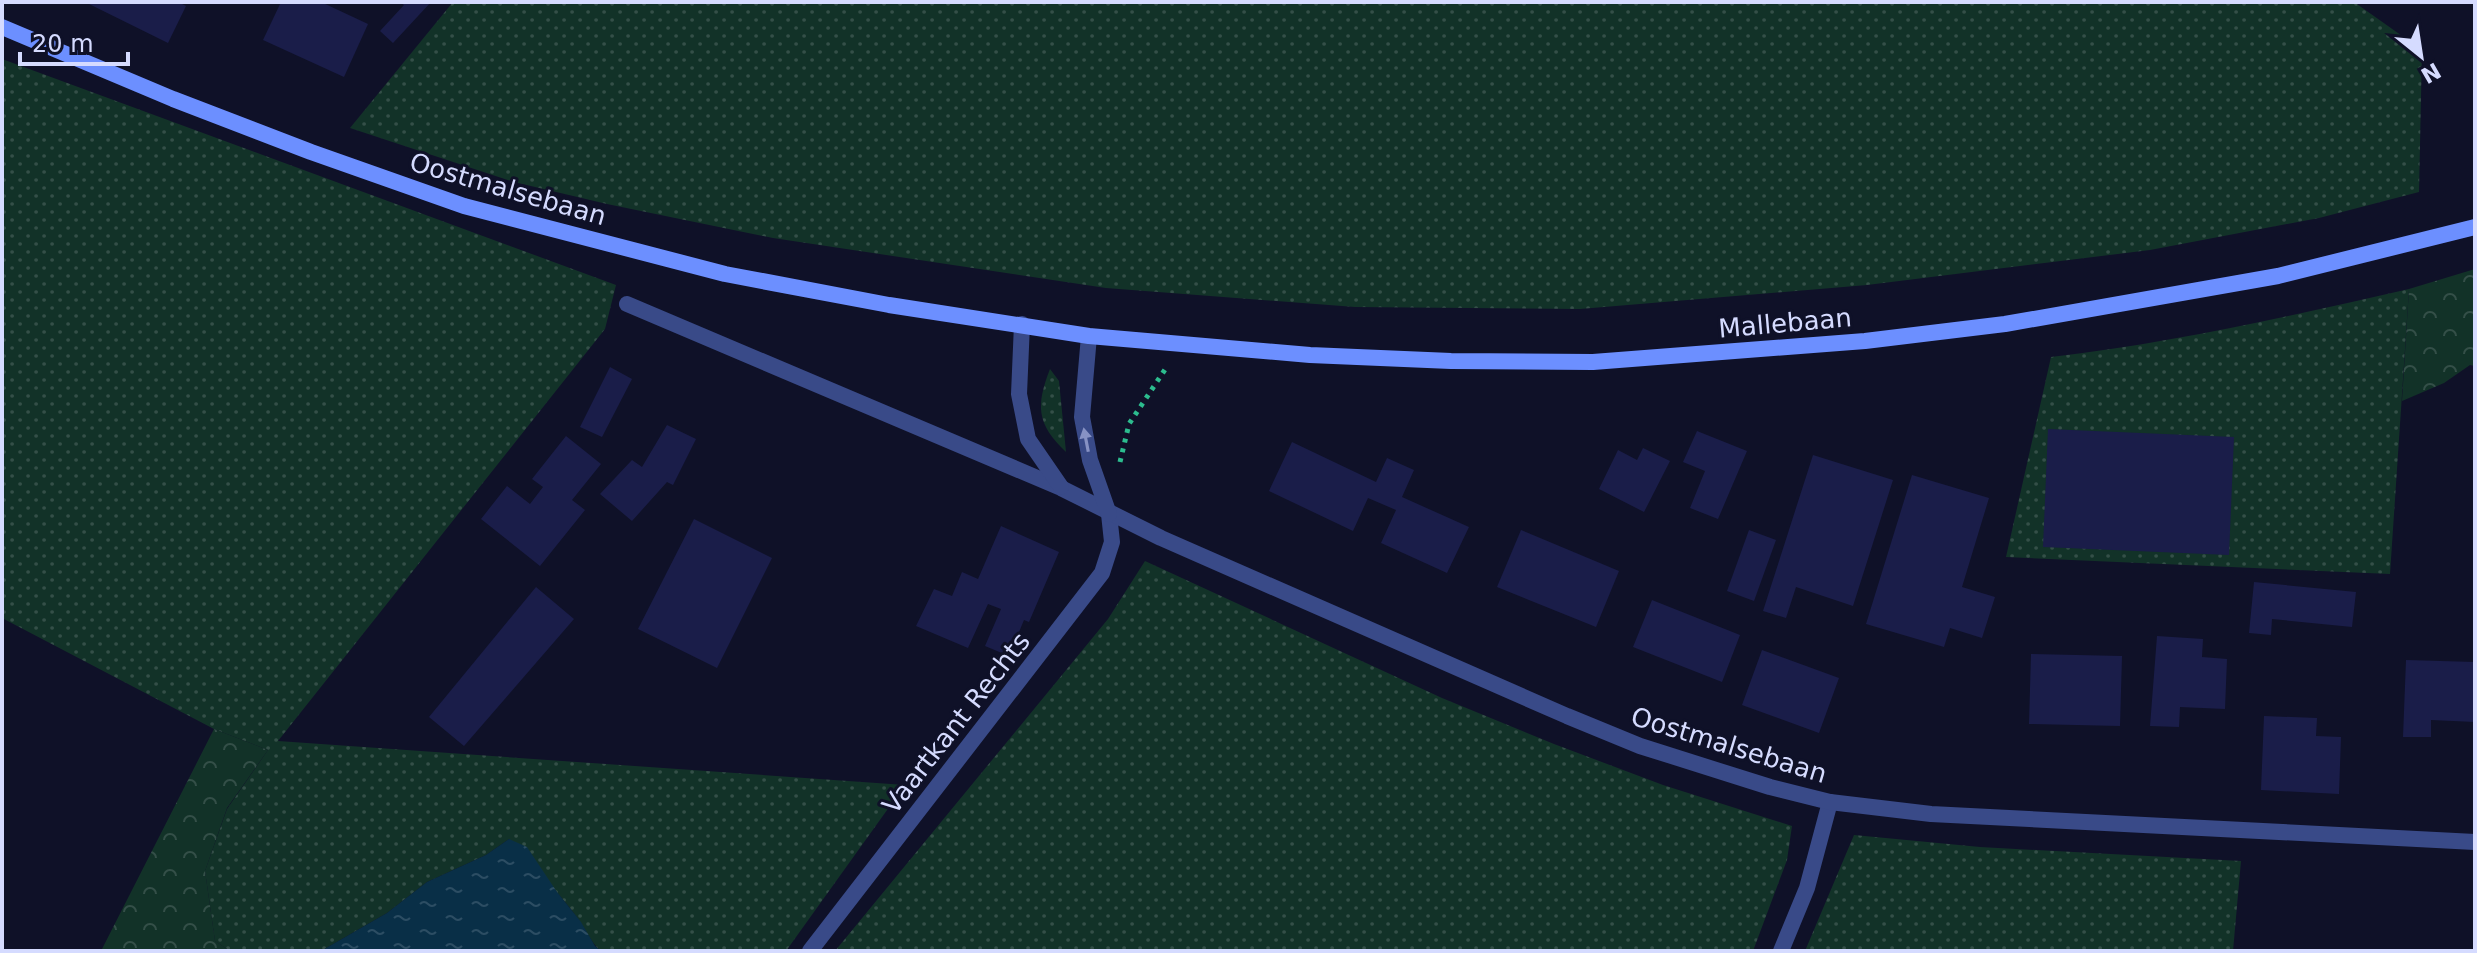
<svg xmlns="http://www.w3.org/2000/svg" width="2477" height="953" viewBox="0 0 2477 953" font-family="'DejaVu Sans',sans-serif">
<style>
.grass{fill:url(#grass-dots)}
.forest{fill:url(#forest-crowns)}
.water{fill:url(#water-ripples)}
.building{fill:#1a1d49}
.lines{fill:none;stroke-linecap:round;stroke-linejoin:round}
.path{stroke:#2cbc8e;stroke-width:5;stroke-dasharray:4 6;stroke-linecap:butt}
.lane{stroke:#394a88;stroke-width:16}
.street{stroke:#394a88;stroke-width:16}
.secondary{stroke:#6c8fff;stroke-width:16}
.oneway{fill:#8792c4}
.labels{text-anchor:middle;stroke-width:6;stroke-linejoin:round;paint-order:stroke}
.street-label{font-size:26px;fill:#d5dbff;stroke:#0f1128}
</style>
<defs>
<pattern id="grass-dots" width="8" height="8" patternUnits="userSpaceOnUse" patternTransform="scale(2)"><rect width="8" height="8" fill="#123228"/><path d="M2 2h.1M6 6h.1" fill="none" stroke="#344f48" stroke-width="1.8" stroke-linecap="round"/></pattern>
<pattern id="forest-crowns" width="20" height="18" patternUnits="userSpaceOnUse" patternTransform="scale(2)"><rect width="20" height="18" fill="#123228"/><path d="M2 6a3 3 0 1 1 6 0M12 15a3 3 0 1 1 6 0" fill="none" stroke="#344f48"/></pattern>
<pattern id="water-ripples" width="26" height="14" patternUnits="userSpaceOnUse" patternTransform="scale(2)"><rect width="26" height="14" fill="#092f47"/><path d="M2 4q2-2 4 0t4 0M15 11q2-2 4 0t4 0" fill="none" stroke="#2c4d63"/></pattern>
</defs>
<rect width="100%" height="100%" fill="#0f1128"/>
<g class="grass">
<polygon points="453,2 2354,2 2422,50 2419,192 2319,218 2150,250 1867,285 1580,309 1355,307 1106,288 773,238 607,204 514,182 350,128"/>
<path d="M2,59l614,226 -11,44 -327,412 627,44 -119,166h-185c-10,-8 -14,-20 -22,-31 -21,-29 -46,-54 -70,-81l-23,16 -59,27 -40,31 -66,38h-91l-15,-10 -10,-70 22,-62 41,-59 -54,-21 -212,-111z"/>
<path d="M2409,289l-19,285 -384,-17 45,-200c121,-14 239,-41 358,-68z"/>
<path d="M1050,369l9,12 7,71c-30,-28 -30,-47 -16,-83z"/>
<polygon points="1145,561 1442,698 1554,744 1663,785 1792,826 1787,860 1753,951 835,951 1108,619"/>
<polygon points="1854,835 1980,847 2241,861 2233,951 1805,951"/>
</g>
<g class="forest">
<polygon points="2475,269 2475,366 2470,365 2444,383 2402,401 2409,289"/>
<polygon points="214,729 268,750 227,808 205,871 215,941 230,951 101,951"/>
</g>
<polygon class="water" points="509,839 527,847 557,892 581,922 595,946 601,951 321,951 387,913 427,882 486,855"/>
<g class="building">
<polygon points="85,2 178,2 186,6 168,43"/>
<polygon points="281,2 321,2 368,24 344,77 263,40"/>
<polygon points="400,2 431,2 393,43 380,31 404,5"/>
<polygon points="610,367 632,379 602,437 580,427"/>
<polygon points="667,425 696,439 673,485 667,482 632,521 600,494 632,460 642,467"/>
<polygon points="2048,429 2234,437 2229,555 2043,547"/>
<polygon points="1697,431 1747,451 1718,519 1690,508 1705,471 1683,462"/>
<polygon points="566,436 601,464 572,500 585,510 540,566 481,519 507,486 530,504 543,487 532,479"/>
<polygon points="1292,442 1376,482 1387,458 1414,470 1402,497 1469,527 1447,573 1381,543 1396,510 1368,498 1353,531 1269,491"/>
<polygon points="1643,448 1670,461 1644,512 1599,489 1618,450 1637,460"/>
<polygon points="1813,455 1893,480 1853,606 1796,587 1786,618 1763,611"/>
<polygon points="1912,475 1989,498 1962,587 1995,597 1982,638 1950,628 1944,647 1866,624"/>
<polygon points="694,519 772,558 717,668 638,629"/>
<polygon points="1001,526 1059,552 1029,622 1024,620 1009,656 985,646 1001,609 988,604 968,648 916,626 934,589 952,596 962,572 978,579"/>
<polygon points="1521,530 1619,571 1596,627 1497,587"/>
<polygon points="1749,530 1776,540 1754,601 1727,591"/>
<polygon points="2254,582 2356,592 2352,627 2272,619 2271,635 2249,633"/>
<polygon points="536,587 574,619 464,746 429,717"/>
<polygon points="1652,600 1740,635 1722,682 1633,647"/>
<polygon points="2157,636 2203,639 2202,657 2227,659 2225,709 2180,707 2179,727 2150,726"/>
<polygon points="1762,650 1839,678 1819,733 1742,705"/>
<polygon points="2031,654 2122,656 2120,726 2029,724"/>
<polygon points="2406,660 2475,662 2475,722 2431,720 2431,737 2403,737"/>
<polygon points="2264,716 2317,718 2316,736 2341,737 2339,794 2261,790"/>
</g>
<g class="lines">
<polyline class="path" points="1120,462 1129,424 1166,368"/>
<g class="lane">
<polyline points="810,951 1102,573 1112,542 1109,514"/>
<polyline points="1781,951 1807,888 1830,802"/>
</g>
<g class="street">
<polyline points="627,304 1061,488 1161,538 1567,716 1640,746 1770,787 1830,802 1931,814 2475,842"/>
<polyline points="1022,324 1019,394 1028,439 1061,487"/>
<polyline points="1089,336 1082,417 1090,460 1109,514"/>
</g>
<polyline class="secondary" points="2,27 173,99 311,152 464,206 725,274 889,305 1089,336 1310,355 1451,361 1593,362 1865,341 2005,324 2278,276 2475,227"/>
</g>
<defs><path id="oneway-solid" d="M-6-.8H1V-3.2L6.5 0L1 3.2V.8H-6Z" transform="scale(2)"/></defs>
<use class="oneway" href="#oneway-solid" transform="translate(1086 440) rotate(-101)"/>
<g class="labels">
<g class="street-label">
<text transform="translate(508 189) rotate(16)" y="9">Oostmalsebaan</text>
<text transform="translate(1785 323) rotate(-5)" y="9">Mallebaan</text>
<text transform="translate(956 723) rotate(-52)" y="9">Vaartkant Rechts</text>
<text transform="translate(1729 745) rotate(17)" y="9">Oostmalsebaan</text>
</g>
</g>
<rect width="2477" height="953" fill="none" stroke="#d5dbff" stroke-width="8"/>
<g transform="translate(2421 56) rotate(150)" stroke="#0f1128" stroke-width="6" paint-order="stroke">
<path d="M0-6L14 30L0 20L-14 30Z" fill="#d5dbff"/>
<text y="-12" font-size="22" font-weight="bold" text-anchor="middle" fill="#d5dbff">N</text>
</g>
<path d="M20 52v12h108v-12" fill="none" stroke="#d5dbff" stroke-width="4"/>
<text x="32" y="52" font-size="24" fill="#d5dbff" stroke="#0f1128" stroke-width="6" paint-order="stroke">20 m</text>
</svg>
